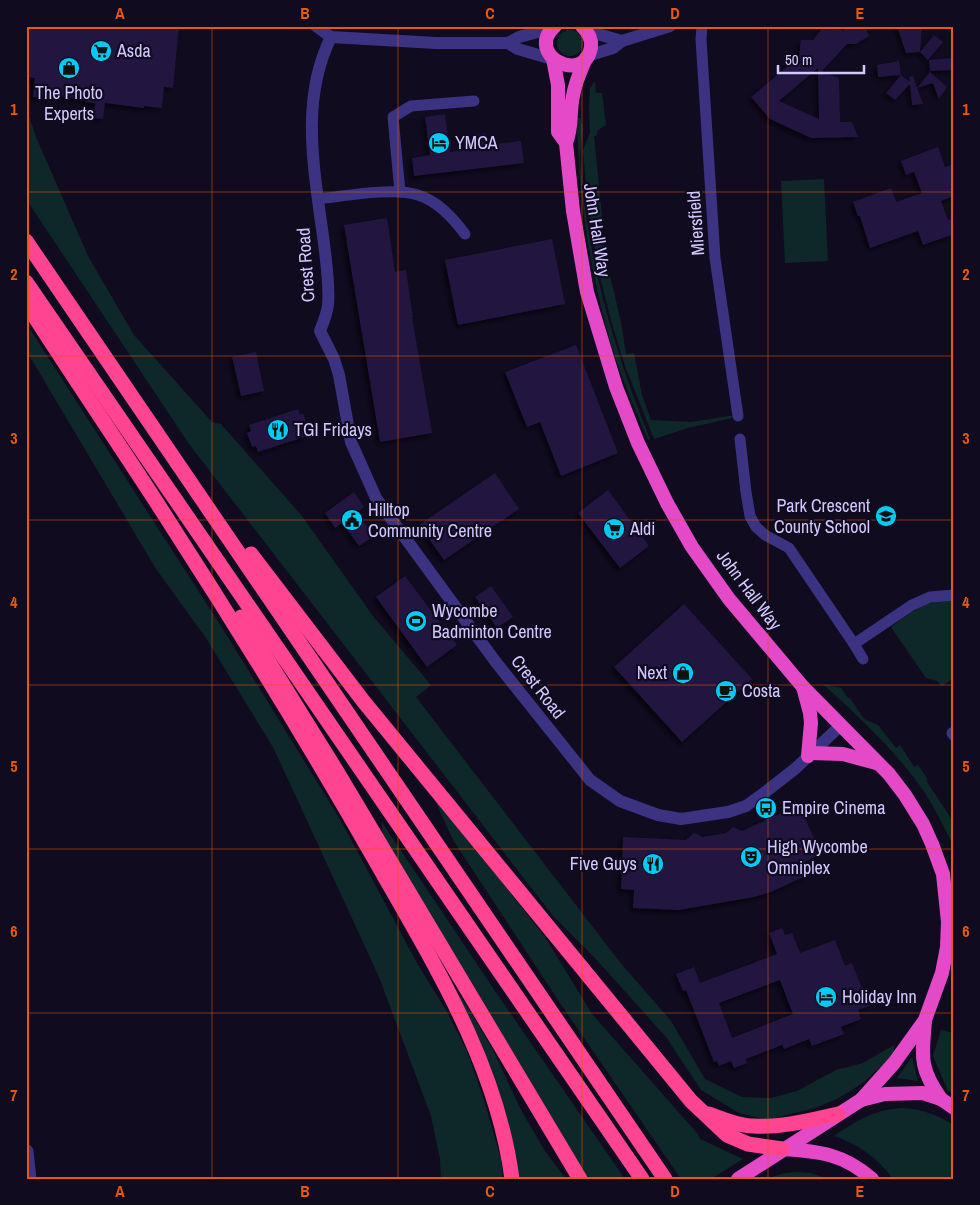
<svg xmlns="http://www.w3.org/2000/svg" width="980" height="1205" viewBox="0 0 980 1205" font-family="'Archivo Narrow',sans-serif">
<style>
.green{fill:#0e2829}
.building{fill:#211641;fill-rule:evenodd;filter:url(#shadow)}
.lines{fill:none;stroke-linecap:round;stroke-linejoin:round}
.minor{stroke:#3b3381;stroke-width:11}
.tertiary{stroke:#3b3381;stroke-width:12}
.trunk{stroke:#e44ac8;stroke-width:14}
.motorway{stroke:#ff4491;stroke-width:15}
.grid{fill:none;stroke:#e8590c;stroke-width:1;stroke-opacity:0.55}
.labels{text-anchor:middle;stroke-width:4.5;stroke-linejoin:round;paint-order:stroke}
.poi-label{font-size:18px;fill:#d2c9ff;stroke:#100b1f;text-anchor:start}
.street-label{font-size:18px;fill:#d2c9ff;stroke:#100b1f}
.neatline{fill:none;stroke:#e8590c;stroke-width:2}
.grid-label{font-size:16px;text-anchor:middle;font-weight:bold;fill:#e8590c}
</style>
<defs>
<filter id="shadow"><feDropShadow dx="-3" dy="3" stdDeviation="2.5" flood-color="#0009"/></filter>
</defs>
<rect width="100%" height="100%" fill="#100b1f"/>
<g class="green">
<circle cx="570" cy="43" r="13"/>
<polygon points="595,81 596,93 602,93 606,125 598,130 596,136 594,136 603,226 601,227 604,259 606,259 621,322 626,354 634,353 642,395 651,420 691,422 729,416 732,416 732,418 688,428 654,439 625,366 612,324 601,281 593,238 587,196 583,150 590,133 589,109 590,88"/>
<polygon points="26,107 36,137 88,256 134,335 212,422 221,424 302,516 373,616 431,685 416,697 619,961 671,1021 705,1079 742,1097 771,1098 797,1091 836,1070 863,1063 894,1045 894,1054 864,1082 839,1098 815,1108 767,1120 739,1113 701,1090 666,1037 594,957 553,916 189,444 26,199"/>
<path d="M577,118h4v6h2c1,13 -4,25 -3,38 8,98 33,186 70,277l-2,1c-13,-31 -26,-61 -36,-93 -22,-74 -34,-151 -35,-229z"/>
<polygon points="824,179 828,261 785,263 781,181"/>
<polygon points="26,323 226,634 341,821 417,963 447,1012 467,1051 484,1100 501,1159 503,1179 441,1179 440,1159 431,1116 379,977 274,749 206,638 156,569 26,350"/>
<path d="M954,599v79l-12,8 -5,-5 -11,-3 -35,-51c23,-17 33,-26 63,-28z"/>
<path d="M823,684l18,4 7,10h2l14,21 14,6 18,23 4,-3 14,22 4,-2 9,13v4l27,41v24c-9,-18 -18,-37 -29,-54 -26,-39 -68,-78 -102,-109z"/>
<polygon points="431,792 545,937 592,1014 697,1133 700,1139 743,1159 711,1179 681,1179 560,1003 453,840"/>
<polygon points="381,821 495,991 625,1179 588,1179 476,990 383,837"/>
<polygon points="461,996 492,1048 521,1110 545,1151 566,1179 518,1179 514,1148 498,1089 457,998"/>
<polygon points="941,1030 953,1033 954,1092 948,1091 933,1056"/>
<polygon points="912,1057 918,1081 897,1078"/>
<path d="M901,1108c20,1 37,6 53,18v53h-61c-15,-21 -35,-35 -59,-43 22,-15 40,-26 67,-28z"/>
<polygon points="797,1172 810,1173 829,1179 766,1179 785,1173"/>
</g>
<g class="building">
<polygon points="26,26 179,26 173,88 164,87 162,108 144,106 144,108 105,103 103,119 94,118 95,103 85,102 85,99 47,95 46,98 33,97 35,78 26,77"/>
<path d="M824,26h8l11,5 5,-5h17l4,10 -13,8h-9l-25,27 17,7 1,44h12l6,15 -47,1 -41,-19 -19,-22 48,-40 2,-17h12zM818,68v1l1,50 -40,-18z"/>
<polygon points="897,26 922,26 920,52 934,35 943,42 928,60 920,52 906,53"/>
<polygon points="952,58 953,70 930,71 929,60"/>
<polygon points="899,61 901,75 878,77 877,65"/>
<polygon points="929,71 947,87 939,99 933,83 917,88 923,104 912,105 910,84 895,100 886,93 901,75 910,82 909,77 913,76 917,88 929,73"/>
<polygon points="445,114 450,152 474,149 472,135 486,133 487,145 521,141 524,163 414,176 412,158 430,155 425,117"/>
<polygon points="938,147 945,167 954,164 954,196 941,201 948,220 954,218 954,234 923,245 918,231 870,248 860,216 858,216 853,202 891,188 896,202 922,193 914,172 906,175 901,161"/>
<polygon points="387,218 395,272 406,270 413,317 412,317 432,433 380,442 344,225"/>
<polygon points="552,239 565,304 458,325 445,260"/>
<polygon points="576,345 618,453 561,476 540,422 527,427 505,372"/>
<polygon points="256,352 264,391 241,396 232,357"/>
<polygon points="298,409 300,415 303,413 308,428 305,429 307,436 258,452 256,446 252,447 247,433 251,431 249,425"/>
<polygon points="495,473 519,509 444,560 419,525"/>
<polygon points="608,490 649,546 620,568 578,513"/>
<polygon points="354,492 364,507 357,512 374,536 359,546 342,523 335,528 325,513"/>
<polygon points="405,576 457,645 427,667 376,597"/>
<polygon points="491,586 513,617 497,628 475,597"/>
<polygon points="684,604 752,679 682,742 614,667"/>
<polygon points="799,805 821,854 806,861 812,873 771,892 754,897 679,910 633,908 634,890 621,889 623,837 686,840 694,833 703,837 726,833 733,827 742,831"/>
<path d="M782,928l3,7 7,-2 8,20 35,-13 10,26 7,-3 17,43 -11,4 3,9 -20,8 3,7 -32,12 -3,-7 -25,10 -2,-4 -36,14 1,4 -13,5 -3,-7 -12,5 -2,-5 -3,1 -28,-72 -3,1 -7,-17 18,-7 6,16 77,-29 -8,-21zM780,980l13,34 -61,24 -13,-35z"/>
</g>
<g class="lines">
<g class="minor">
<polyline points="702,26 701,39 715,258 738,416"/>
<polyline points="400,192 393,117 411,106 474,101"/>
<path d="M318,199c27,-3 75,-12 100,-4 20,6 35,23 47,39"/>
<polyline points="740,439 746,492 750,516 756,527 765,535 789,548 854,644 912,605 930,597 954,595"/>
<polyline points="854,644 863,659"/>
<polyline points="954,732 952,733 954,736"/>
<polyline points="26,1149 28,1151 31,1179"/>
</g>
<g class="tertiary">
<polyline points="316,26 331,37 436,43 508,43 519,37 553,28"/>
<polyline points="587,31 622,41"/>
<path d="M331,37c-30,61 -18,126 -9,192 3,21 8,56 6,76 -1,9 -5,18 -8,26l14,28 5,16 12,67 25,56 119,163 95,119 30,21 38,14 23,4 47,-7 18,-6 18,-13 32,-25 45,-43"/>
<polyline points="508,43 518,49 552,59"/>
<polyline points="587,56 613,48 622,41 670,26"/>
</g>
<g class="trunk">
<path d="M555,26c-32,29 30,60 36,21 1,-8 -3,-15 -9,-21"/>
<polyline points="553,59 558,85 558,132 566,143 573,211 587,292 616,387 638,443 667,503 692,547 729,599 803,687 889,774 905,795 923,824 932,844 943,874 948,922 947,947 942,973 925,1020 894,1063 861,1100"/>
<path d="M566,143c7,-18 3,-29 7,-47 2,-14 8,-26 13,-38"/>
<polyline points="803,687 810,713 811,723 808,756"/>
<polyline points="810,753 843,754 876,763"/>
<path d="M925,1021c-3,36 -6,47 16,78"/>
<path d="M782,1149c37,2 62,5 90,30"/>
<polyline points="738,1179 861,1100 885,1094 923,1093 941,1099 954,1108"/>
</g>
<g class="motorway">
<polyline points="26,241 665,1179"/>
<polyline points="26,282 642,1179"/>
<path d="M26,303c48,76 99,149 147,225 71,110 140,223 205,337 56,99 119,199 134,314"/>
<polyline points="251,554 364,702 691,1101 727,1135 748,1144 782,1149"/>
<polyline points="241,617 336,770 580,1179"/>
<path d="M709,1114c14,5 29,12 44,12 28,2 58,-6 85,-12"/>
</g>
</g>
<path class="grid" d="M212,26v1153M398,26v1153M582,26v1153M768,26v1153M26,192h928M26,356h928M26,520h928M26,685h928M26,849h928M26,1013h928"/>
<defs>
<g id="supermarket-disc" transform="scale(1.125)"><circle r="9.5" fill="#00cbf4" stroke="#100b1f"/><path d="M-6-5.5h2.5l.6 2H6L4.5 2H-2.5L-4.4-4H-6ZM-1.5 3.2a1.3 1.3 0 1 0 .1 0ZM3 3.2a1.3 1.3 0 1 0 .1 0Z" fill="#111"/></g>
<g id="shop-disc" transform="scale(1.125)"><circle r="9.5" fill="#00cbf4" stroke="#100b1f"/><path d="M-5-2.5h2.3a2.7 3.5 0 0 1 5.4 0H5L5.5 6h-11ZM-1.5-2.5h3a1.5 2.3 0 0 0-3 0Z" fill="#111"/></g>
<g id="hotel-disc" transform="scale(1.125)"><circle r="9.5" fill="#00cbf4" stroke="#100b1f"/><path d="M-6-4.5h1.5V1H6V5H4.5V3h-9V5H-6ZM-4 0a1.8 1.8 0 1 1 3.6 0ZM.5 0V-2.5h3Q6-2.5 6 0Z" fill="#111"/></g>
<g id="restaurant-disc" transform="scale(1.125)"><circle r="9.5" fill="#00cbf4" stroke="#100b1f"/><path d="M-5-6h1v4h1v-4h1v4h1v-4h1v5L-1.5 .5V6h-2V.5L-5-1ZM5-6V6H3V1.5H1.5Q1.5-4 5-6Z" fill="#111"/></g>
<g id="school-disc" transform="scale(1.125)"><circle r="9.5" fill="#00cbf4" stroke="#100b1f"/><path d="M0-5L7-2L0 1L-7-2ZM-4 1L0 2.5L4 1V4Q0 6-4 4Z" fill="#111"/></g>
<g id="civic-disc" transform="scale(1.125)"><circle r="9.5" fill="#00cbf4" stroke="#100b1f"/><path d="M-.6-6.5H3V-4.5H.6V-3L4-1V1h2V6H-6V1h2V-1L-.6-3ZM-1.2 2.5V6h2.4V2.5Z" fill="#111"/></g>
<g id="stadium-disc" transform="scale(1.125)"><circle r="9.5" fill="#00cbf4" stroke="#100b1f"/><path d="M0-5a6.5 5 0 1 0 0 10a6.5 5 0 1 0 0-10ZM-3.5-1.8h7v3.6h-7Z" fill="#111"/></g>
<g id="cafe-disc" transform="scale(1.125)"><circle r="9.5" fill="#00cbf4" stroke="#100b1f"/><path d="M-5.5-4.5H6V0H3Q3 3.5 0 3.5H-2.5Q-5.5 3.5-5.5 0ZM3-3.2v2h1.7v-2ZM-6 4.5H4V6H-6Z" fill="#111"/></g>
<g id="bus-disc" transform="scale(1.125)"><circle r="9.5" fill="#00cbf4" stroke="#100b1f"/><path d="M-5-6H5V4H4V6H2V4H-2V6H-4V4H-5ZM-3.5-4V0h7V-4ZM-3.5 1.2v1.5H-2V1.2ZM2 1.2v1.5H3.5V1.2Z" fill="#111"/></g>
<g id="theatre-disc" transform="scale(1.125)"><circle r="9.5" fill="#00cbf4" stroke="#100b1f"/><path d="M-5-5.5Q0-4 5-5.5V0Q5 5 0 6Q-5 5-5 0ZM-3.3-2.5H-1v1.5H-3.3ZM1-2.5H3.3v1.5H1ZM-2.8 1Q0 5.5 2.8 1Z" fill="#111"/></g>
</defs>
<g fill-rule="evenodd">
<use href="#supermarket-disc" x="101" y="51"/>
<use href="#shop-disc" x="69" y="68"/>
<use href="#hotel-disc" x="439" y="143"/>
<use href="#restaurant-disc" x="278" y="430"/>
<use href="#school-disc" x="886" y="516"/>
<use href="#civic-disc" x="352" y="520"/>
<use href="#supermarket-disc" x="614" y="529"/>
<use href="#stadium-disc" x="416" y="621"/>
<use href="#shop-disc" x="683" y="673"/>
<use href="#cafe-disc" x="726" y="691"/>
<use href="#bus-disc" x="766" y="808"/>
<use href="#theatre-disc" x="751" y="857"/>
<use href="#restaurant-disc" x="653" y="864"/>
<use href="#hotel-disc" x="826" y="997"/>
</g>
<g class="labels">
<g class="poi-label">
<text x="117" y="57">Asda</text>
<text x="69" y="99" text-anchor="middle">The Photo<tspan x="69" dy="21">Experts</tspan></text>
<text x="455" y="149">YMCA</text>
<text x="294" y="436">TGI Fridays</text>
<text x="870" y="512" text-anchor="end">Park Crescent<tspan x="870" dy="21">County School</tspan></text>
<text x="368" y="516">Hilltop<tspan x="368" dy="21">Community Centre</tspan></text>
<text x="630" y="535">Aldi</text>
<text x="432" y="617">Wycombe<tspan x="432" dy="21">Badminton Centre</tspan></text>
<text x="667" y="679" text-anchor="end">Next</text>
<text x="742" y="697">Costa</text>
<text x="782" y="814">Empire Cinema</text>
<text x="767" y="853">High Wycombe<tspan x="767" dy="21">Omniplex</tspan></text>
<text x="637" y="870" text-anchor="end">Five Guys</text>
<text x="842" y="1003">Holiday Inn</text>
</g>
<g class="street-label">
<text transform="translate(696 223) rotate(-94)" y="6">Miersfield</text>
<text transform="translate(597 230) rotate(81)" y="6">John Hall Way</text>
<text transform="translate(306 265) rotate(-94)" y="6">Crest Road</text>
<text transform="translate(749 590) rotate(53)" y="6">John Hall Way</text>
<text transform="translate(538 687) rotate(52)" y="6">Crest Road</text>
</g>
</g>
<rect width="980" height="1205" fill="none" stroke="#100b1f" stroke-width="55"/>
<path d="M778 65v8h86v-8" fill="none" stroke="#d2c9ff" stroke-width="2.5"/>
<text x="785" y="65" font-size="15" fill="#d2c9ff" stroke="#100b1f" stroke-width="4" paint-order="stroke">50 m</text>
<rect x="28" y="28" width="924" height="1150" class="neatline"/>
<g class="grid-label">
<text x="120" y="19">A</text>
<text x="305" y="19">B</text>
<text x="490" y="19">C</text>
<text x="675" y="19">D</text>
<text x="860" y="19">E</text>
<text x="14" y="115">1</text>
<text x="966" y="115">1</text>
<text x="14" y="280">2</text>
<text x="966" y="280">2</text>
<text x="14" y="444">3</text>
<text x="966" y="444">3</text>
<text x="14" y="608">4</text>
<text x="966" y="608">4</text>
<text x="14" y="772">5</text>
<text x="966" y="772">5</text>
<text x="14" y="937">6</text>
<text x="966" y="937">6</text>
<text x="14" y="1101">7</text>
<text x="966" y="1101">7</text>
<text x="120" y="1197">A</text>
<text x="305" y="1197">B</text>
<text x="490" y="1197">C</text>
<text x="675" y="1197">D</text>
<text x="860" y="1197">E</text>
</g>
</svg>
